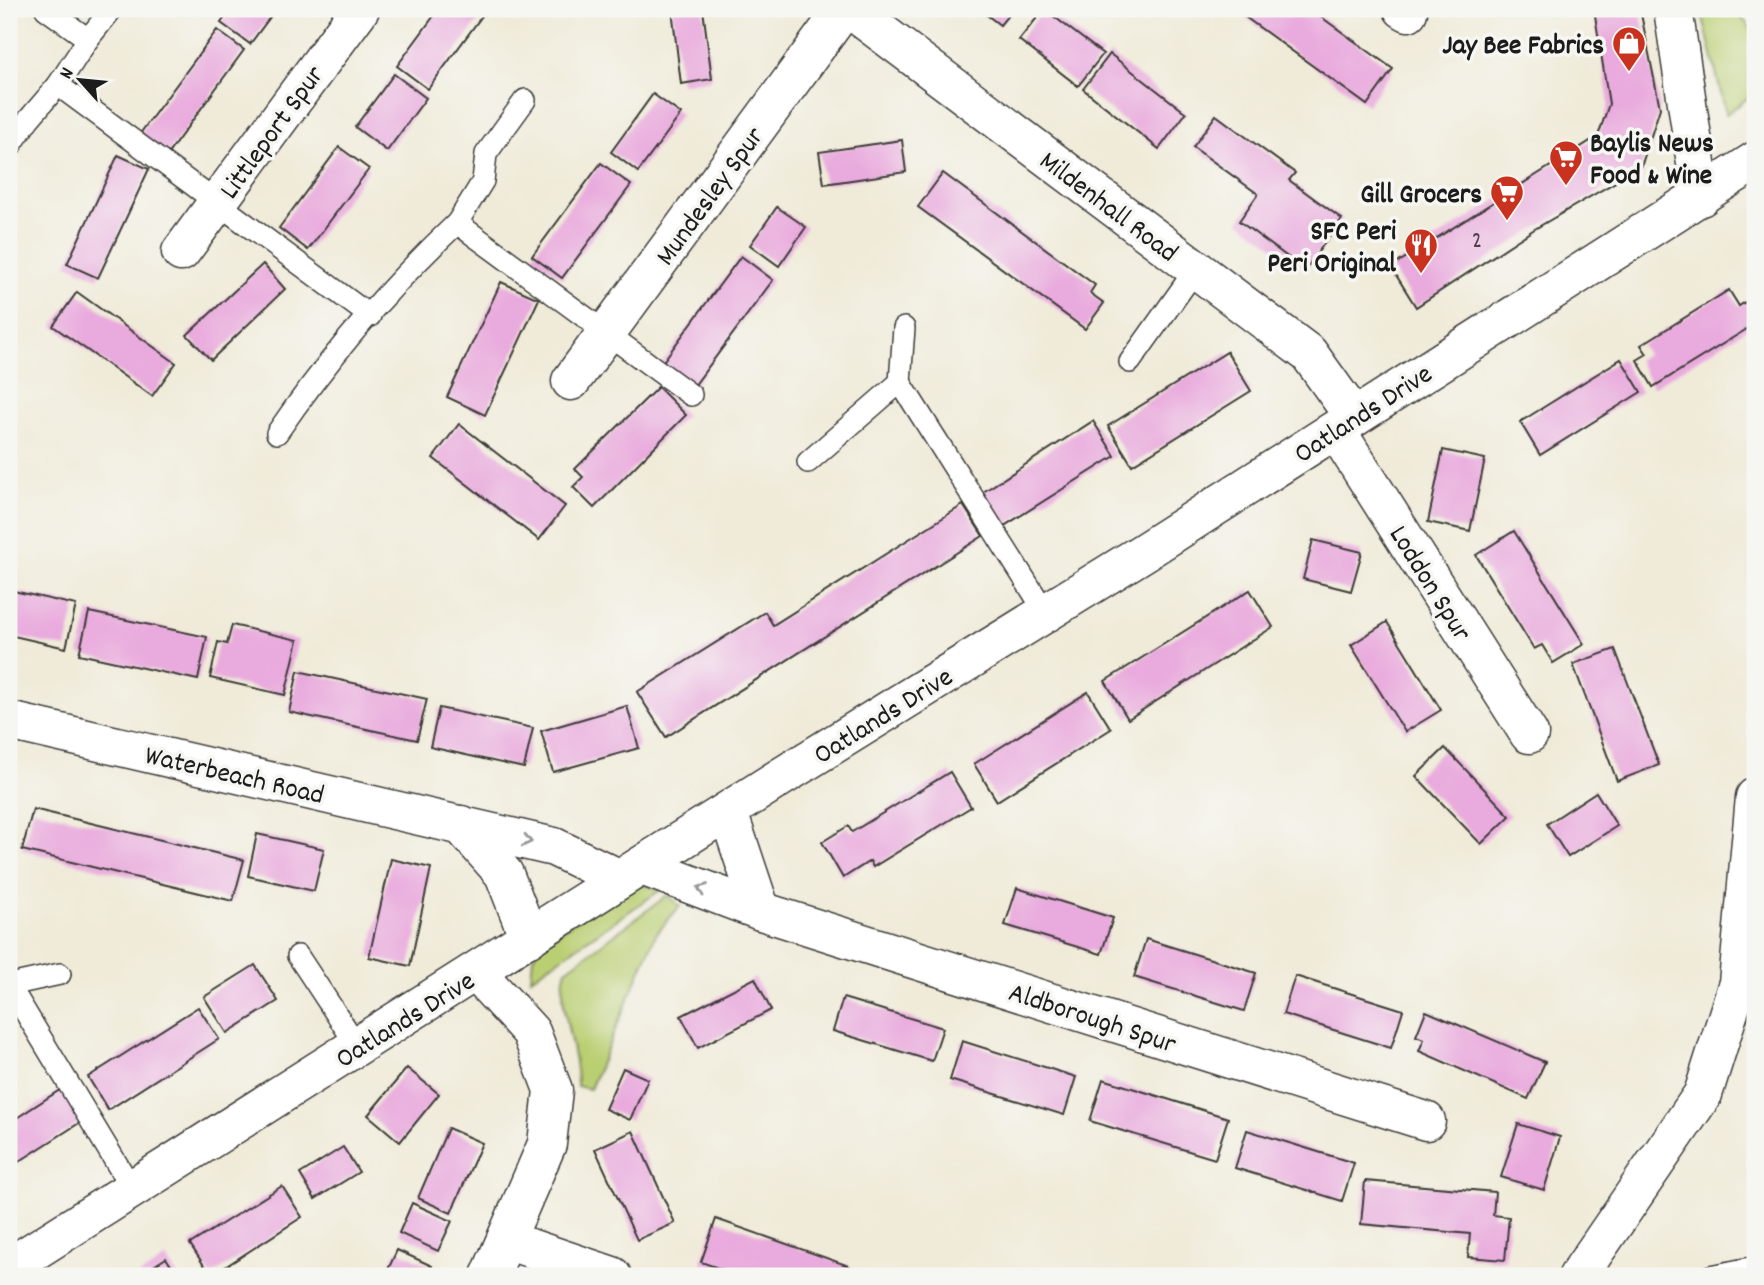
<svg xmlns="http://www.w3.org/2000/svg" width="1764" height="1285" viewBox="0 0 1764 1285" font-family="Dekko,sans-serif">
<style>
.green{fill:#bacf72;stroke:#6b7647;stroke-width:2}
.building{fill:#e9aadd}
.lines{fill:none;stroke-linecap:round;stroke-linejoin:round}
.lane-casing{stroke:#3c3b38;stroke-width:24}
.street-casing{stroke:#3c3b38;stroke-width:41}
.lane{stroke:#fff;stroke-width:21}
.street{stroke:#fff;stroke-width:38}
.oneway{stroke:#999}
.labels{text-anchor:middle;stroke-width:7;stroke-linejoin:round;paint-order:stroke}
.number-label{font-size:24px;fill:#4f404c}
.poi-label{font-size:28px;font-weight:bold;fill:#1c1c1c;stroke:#f6f6f2;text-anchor:end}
.street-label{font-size:28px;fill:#1c1c1c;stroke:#f6f6f2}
</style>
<rect width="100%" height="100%" fill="#f6f6f2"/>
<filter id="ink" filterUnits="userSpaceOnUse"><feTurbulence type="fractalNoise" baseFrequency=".0143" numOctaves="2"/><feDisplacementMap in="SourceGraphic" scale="14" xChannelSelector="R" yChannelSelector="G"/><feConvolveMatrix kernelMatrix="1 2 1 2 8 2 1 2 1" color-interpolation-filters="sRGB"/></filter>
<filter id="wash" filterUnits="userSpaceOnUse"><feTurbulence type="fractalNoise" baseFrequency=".00686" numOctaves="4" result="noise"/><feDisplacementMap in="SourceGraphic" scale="28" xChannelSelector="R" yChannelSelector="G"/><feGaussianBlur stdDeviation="1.57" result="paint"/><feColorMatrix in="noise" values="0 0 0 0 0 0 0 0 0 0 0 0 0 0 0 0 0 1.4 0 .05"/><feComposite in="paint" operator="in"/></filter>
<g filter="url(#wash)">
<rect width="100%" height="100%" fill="#f0ebd9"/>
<g class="green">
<polygon points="1701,9 1733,9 1755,32 1755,93 1726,114"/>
<polygon points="633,883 662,889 531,978 533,957 541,944"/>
<path d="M668,895l12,11 -24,28 -66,155 -13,-3c1,-36 -22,-85 -11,-116z"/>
</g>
<g id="blocks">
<g class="building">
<polygon points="231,9 276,9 250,44 221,23"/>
<polygon points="439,9 487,9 428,89 397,66"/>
<polygon points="672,9 703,9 712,79 681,84"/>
<polygon points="979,9 1013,9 1000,25"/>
<polygon points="1044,9 1103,54 1078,86 1019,40"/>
<polygon points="1234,9 1310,9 1393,69 1367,105"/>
<polygon points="1594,9 1640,9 1660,108 1641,167 1533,230 1416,307 1391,267 1598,136 1609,104"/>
<polygon points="217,30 244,50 167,155 139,135"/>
<polygon points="1110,54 1186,113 1159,149 1083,89"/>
<polygon points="394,74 426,98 387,151 355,127"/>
<polygon points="653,94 681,114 638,172 611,152"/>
<polygon points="1216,115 1295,173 1289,180 1342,219 1305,270 1239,221 1258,194 1193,147"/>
<polygon points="902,140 906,172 824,184 819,152"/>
<polygon points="339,147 369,169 308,250 279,228"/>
<polygon points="118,155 149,169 98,278 67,264"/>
<polygon points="601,163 631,185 562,278 532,256"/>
<polygon points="943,173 1095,285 1090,293 1104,303 1085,329 918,207"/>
<polygon points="777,207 806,227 779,266 750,245"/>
<polygon points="741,256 773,280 694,386 662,363"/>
<polygon points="263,264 285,289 211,360 187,335"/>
<polygon points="501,282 539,299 485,415 447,397"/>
<polygon points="1729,290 1739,306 1747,301 1755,314 1755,324 1653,387 1637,360 1647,354 1641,345"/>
<polygon points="77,292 176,363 152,396 53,326"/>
<polygon points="1227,352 1251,391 1132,465 1108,426"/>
<polygon points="1621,359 1641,392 1540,455 1520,422"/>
<polygon points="658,387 686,415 594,508 573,487 583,477 575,469"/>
<polygon points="1093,421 1115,456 1001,528 980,494"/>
<polygon points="459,424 565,506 539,540 433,458"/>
<polygon points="1443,450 1485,459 1470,531 1428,522"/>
<polygon points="963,505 983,536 666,737 637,692 765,612 773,625"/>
<polygon points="1514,531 1584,644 1553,663 1542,645 1534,649 1476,555"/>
<polygon points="1313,540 1362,552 1351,591 1303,579"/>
<polygon points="9,590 76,605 66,648 9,635"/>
<polygon points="1250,590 1273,627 1128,719 1105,681"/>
<polygon points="89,612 207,637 198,680 79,654"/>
<polygon points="1387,622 1441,710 1405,732 1351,645"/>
<polygon points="232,625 298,640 285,695 210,678 218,642 227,644"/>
<polygon points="1615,649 1659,765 1617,781 1573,664"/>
<polygon points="298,671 427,699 417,740 289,712"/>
<polygon points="1088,692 1111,729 997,801 974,764"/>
<polygon points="627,706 639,748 553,772 541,731"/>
<polygon points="439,708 533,728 524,768 430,747"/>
<polygon points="1445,748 1510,816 1481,844 1416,776"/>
<polygon points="950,772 971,807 873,867 870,861 843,878 822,842 848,826 852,832"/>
<polygon points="1596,792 1617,826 1568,857 1547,824"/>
<polygon points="33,809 244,860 233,901 22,850"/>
<polygon points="257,834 324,849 314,891 248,876"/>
<polygon points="391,859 431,868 410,966 369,957"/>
<polygon points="1017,888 1113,918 1101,954 1005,925"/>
<polygon points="1146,939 1256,973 1244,1011 1134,977"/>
<polygon points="255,965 278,1001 227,1033 204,997"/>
<polygon points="1295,976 1403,1010 1391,1048 1283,1014"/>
<polygon points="755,978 771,1010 698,1048 681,1016"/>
<polygon points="843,998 943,1028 932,1061 833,1031"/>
<polygon points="198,1007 219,1039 108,1110 88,1077"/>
<polygon points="1426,1011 1545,1062 1528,1099 1419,1051 1424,1039 1416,1036"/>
<polygon points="962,1041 1076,1077 1064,1115 950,1080"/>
<polygon points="407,1068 439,1094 400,1142 368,1115"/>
<polygon points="623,1068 648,1079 630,1120 605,1109"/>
<polygon points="1103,1079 1228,1118 1215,1159 1090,1121"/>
<polygon points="66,1086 87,1118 9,1168 9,1123"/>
<polygon points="1518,1124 1560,1137 1544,1190 1501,1177"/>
<polygon points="448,1128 482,1143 451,1213 418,1198"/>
<polygon points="1247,1130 1354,1163 1342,1201 1235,1168"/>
<polygon points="633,1131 675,1223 637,1240 595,1149"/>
<polygon points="343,1147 359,1172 315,1199 300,1174"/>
<polygon points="1365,1181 1495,1192 1493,1215 1509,1217 1505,1260 1468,1257 1470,1234 1361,1224"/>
<polygon points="282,1186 302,1217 211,1276 190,1244"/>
<polygon points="412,1203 452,1221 438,1251 399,1233"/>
<polygon points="716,1219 849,1266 845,1276 741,1276 701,1262"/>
<polygon points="397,1250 432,1266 427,1276 385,1276"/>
<polygon points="166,1258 178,1276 138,1276"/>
</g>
</g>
</g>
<g filter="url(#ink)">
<use href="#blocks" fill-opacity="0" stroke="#3c3b38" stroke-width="2"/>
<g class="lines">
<g class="lane-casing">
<g id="lane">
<polyline points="46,9 88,39 58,85 370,316"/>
<polyline points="88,39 112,9"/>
<polyline points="9,148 28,120 58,85"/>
<polyline points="457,223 483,181 486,154 525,100"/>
<polyline points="1130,362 1196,269"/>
<polyline points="900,382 904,328"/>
<path d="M277,433c52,-76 113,-147 180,-210l234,172"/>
<polyline points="808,462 900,382 1046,613"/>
<polyline points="298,956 358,1047"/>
<polyline points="9,985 132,1189"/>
<polyline points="10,985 60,974"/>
<polyline points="1711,1276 1755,1267"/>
</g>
</g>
<g class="street-casing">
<g id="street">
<polyline points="850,9 1309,354 1354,417"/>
<polyline points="1403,9 1408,12"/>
<polyline points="1673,9 1701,197"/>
<polyline points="181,252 360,9"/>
<polyline points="571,381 844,9"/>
<polyline points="1336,430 1529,734"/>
<polyline points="9,721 554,847 620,879"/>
<polyline points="728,812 761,911"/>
<polyline points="461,825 504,874 529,938"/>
<polyline points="642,866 761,911 1426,1121"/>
<polyline points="476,972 531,1032 553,1090 547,1144 490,1276"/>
<polyline points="506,1240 612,1276"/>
<polyline points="9,1267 781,777 1141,554 1755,161"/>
<polyline points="1578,1276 1703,1094 1738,983 1755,797"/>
</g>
</g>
<use href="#lane" class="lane"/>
<use href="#street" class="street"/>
</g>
<defs><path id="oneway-chevron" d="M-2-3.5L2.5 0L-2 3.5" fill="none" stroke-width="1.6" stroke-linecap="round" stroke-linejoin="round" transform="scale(1.75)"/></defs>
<g class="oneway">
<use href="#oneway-chevron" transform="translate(527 841) rotate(13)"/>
<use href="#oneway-chevron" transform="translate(702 889) rotate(-159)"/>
</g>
</g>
<defs>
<g id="shop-pin" transform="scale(1.75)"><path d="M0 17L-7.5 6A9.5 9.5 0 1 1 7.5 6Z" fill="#c8321e" stroke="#f6f6f2"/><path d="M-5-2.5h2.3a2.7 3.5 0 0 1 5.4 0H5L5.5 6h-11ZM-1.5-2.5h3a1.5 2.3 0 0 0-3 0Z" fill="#fff"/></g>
<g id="supermarket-pin" transform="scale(1.75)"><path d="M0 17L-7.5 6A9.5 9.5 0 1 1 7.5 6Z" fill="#c8321e" stroke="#f6f6f2"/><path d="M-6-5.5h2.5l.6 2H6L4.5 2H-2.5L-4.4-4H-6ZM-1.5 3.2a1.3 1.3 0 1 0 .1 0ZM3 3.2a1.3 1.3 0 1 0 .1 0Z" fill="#fff"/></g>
<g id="restaurant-pin" transform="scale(1.75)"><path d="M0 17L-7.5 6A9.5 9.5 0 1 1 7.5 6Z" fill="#c8321e" stroke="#f6f6f2"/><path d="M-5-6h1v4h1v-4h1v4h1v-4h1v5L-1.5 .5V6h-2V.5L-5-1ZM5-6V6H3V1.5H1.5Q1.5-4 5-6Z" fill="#fff"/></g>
</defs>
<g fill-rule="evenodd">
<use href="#shop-pin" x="1629" y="43"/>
<use href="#supermarket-pin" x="1566" y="157"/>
<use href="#supermarket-pin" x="1507" y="192"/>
<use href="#restaurant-pin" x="1421" y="245"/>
</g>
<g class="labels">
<g class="number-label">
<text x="1477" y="247">2</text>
</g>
<g class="poi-label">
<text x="1604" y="53">Jay Bee Fabrics</text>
<text x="1590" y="151" text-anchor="start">Baylis News<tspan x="1590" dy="32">Food &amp; Wine</tspan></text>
<text x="1482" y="202">Gill Grocers</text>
<text x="1396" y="239">SFC Peri<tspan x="1396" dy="32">Peri Original</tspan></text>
</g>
<g class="street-label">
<text transform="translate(270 131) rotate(-54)" y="10">Littleport Spur</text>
<text transform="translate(708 195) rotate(-54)" y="10">Mundesley Spur</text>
<text transform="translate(1110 205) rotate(37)" y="10">Mildenhall Road</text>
<text transform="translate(1362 412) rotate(-33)" y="10">Oatlands Drive</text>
<text transform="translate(1432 582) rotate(58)" y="10">Loddon Spur</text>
<text transform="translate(882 714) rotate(-32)" y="10">Oatlands Drive</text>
<text transform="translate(235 773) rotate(13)" y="10">Waterbeach Road</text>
<text transform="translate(1093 1016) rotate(18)" y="10">Aldborough Spur</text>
<text transform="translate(404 1018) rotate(-32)" y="10">Oatlands Drive</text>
</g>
</g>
<rect width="1764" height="1285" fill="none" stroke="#f6f6f2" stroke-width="35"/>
<g transform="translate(80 80) rotate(297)" stroke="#f6f6f2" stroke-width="5" paint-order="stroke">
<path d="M0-5L12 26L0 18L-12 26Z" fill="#1c1c1c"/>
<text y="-10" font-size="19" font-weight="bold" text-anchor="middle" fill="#1c1c1c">N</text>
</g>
</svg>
